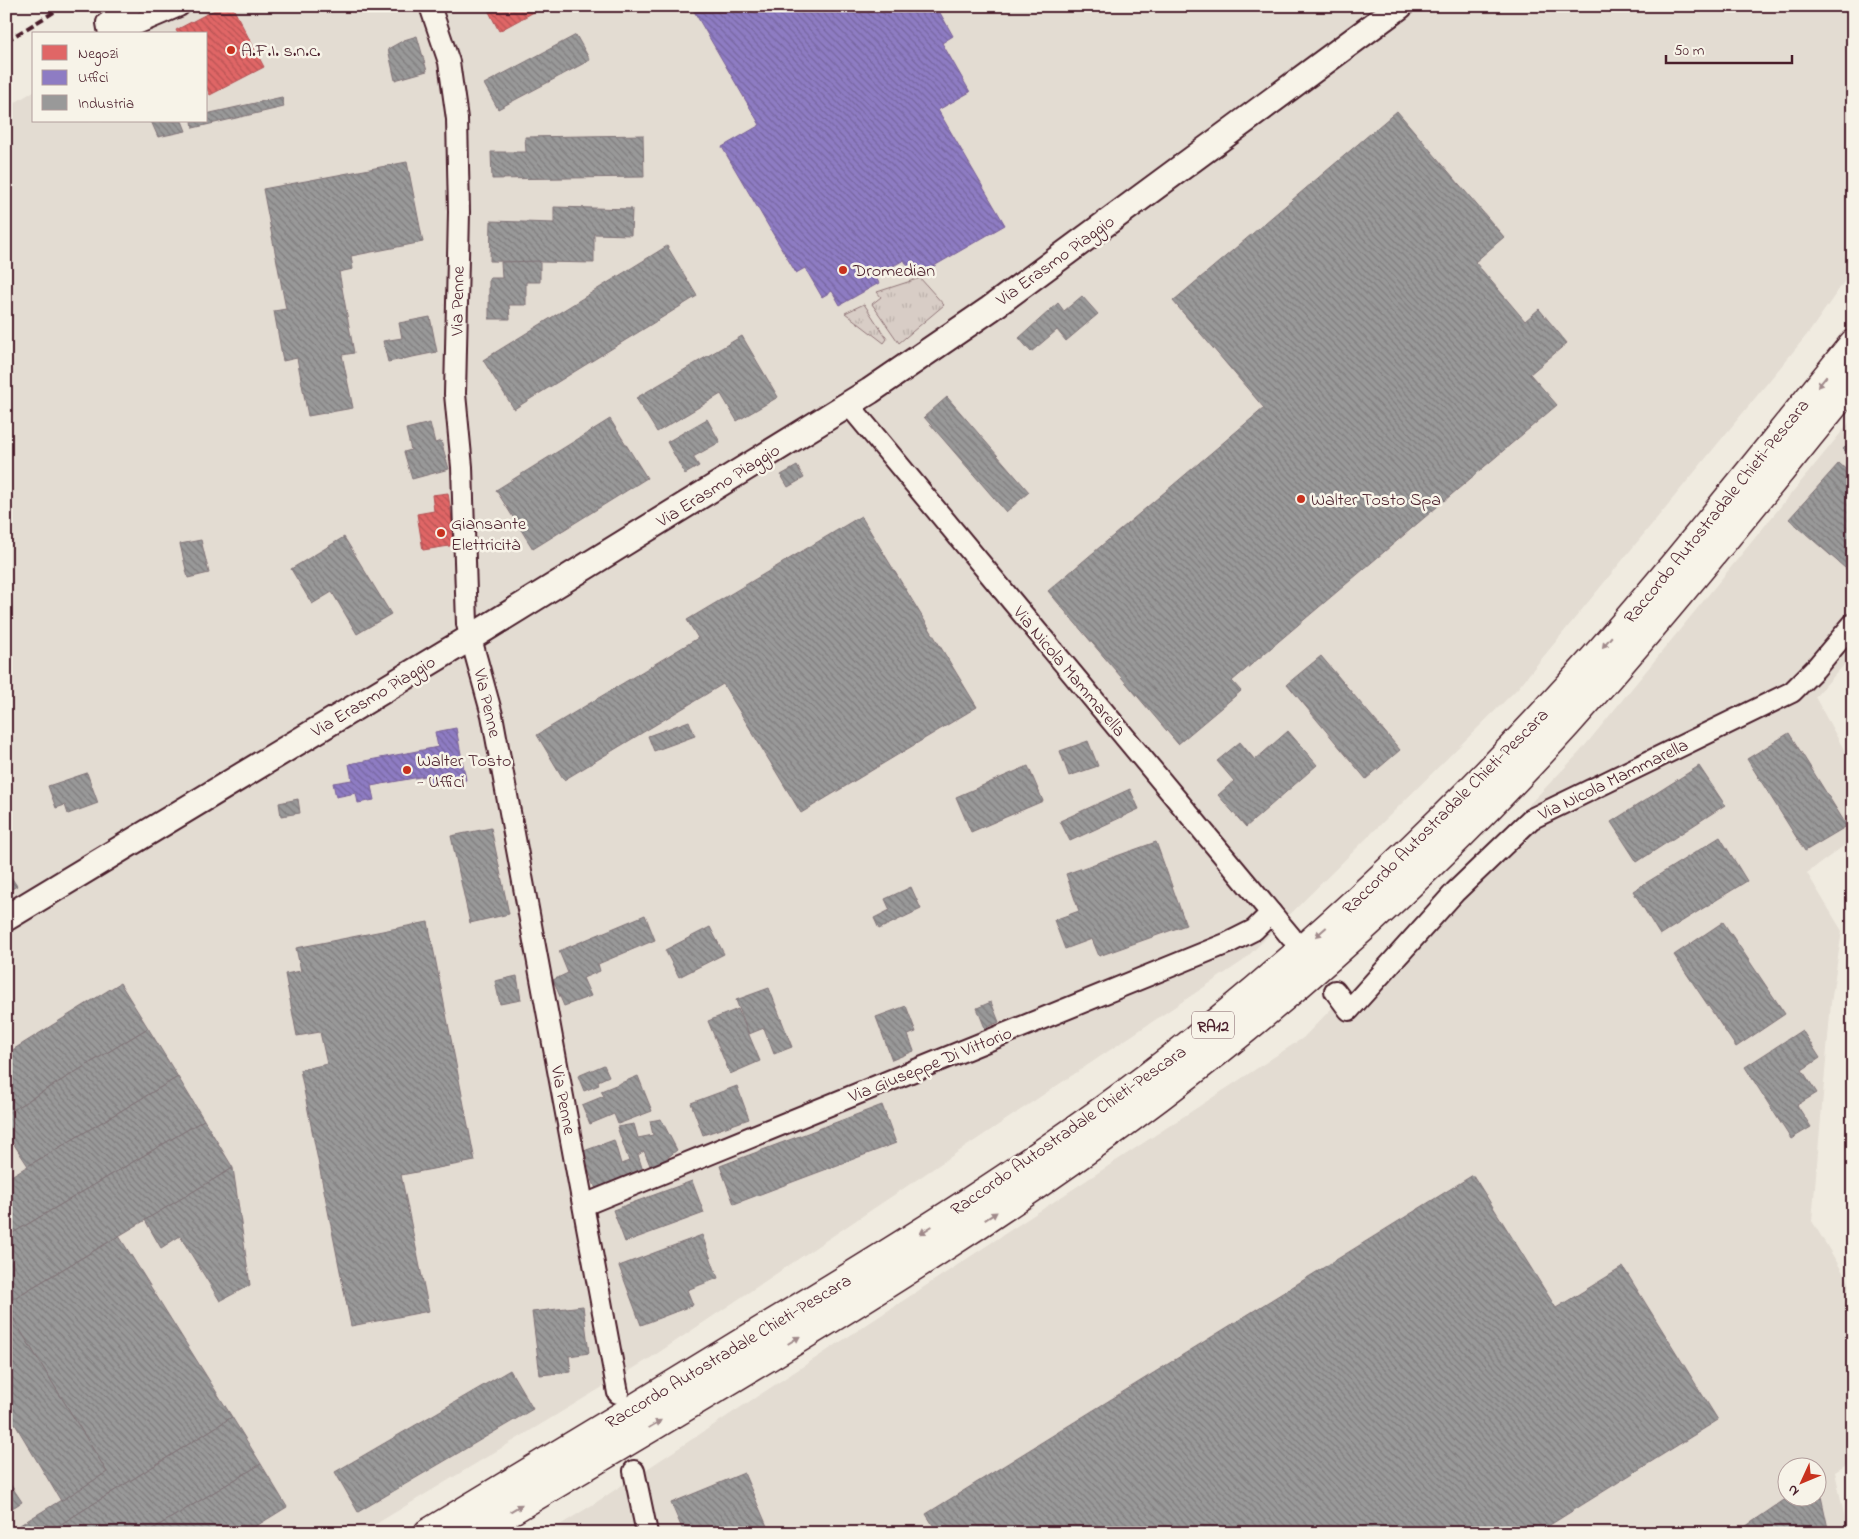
<svg xmlns="http://www.w3.org/2000/svg" width="1859" height="1539" viewBox="0 0 1859 1539" font-family="'Indie Flower',sans-serif">
<style>
.built{fill:#e3dcd2;fill-rule:evenodd}
.grass{fill:url(#grass-tufts);stroke:#917678}
.shops{fill:url(#shops-back-hatch);stroke:#b35154}
.offices{fill:url(#offices-back-hatch);stroke:#7a6095}
.industry{fill:url(#industry-back-hatch);stroke:#817478}
.lines{fill:none;stroke-linecap:round;stroke-linejoin:round}
.minor-casing{stroke:#4a1f2b;stroke-width:24}
.tertiary-casing{stroke:#4a1f2b;stroke-width:29}
.motorway-casing{stroke:#4a1f2b;stroke-width:31}
.minor{stroke:#f7f3e8;stroke-width:20}
.tertiary{stroke:#f7f3e8;stroke-width:25}
.motorway{stroke:#f7f3e8;stroke-width:28}
.rail{stroke:#4a1f2b;stroke-width:4;stroke-dasharray:8 4;stroke-linecap:butt}
.oneway{fill:#a0898a}
.poi-dot{fill:#c8321e;stroke:#f7f3e8;stroke-width:2}
.labels{text-anchor:middle;stroke-width:5;stroke-linejoin:round;paint-order:stroke}
.shield{fill:#f7f3e8;stroke:#7e5f64;stroke-width:1}
.shield-label{font-size:16px;font-weight:bold;fill:#4a1f2b}
.poi-label{font-size:18px;fill:#4a1f2b;stroke:#f7f3e8;text-anchor:start}
.street-label{font-size:18px;fill:#4a1f2b;stroke:#f7f3e8}
</style>
<defs>
<pattern id="grass-tufts" width="24" height="20" patternUnits="userSpaceOnUse" patternTransform="scale(1.25)"><rect width="24" height="20" fill="#d8cdc6"/><path d="M3 7l-1-3M5 7V3M7 7l1-3M15 17l-1-3M17 17v-4M19 17l1-3" fill="none" stroke="#bbb0aa"/></pattern>
<pattern id="shops-back-hatch" width="6" height="6" patternUnits="userSpaceOnUse" patternTransform="scale(1.25)"><rect width="6" height="6" fill="#e06666"/><path d="M-1 5l2 2M0 0l6 6M5-1l2 2" fill="none" stroke="#b85354"/></pattern>
<pattern id="offices-back-hatch" width="6" height="6" patternUnits="userSpaceOnUse" patternTransform="scale(1.25)"><rect width="6" height="6" fill="#8e7cc3"/><path d="M-1 5l2 2M0 0l6 6M5-1l2 2" fill="none" stroke="#76659f"/></pattern>
<pattern id="industry-back-hatch" width="6" height="6" patternUnits="userSpaceOnUse" patternTransform="scale(1.25)"><rect width="6" height="6" fill="#999"/><path d="M-1 5l2 2M0 0l6 6M5-1l2 2" fill="none" stroke="#7f7c7d"/></pattern>
</defs>
<rect width="100%" height="100%" fill="#f0ebe0"/>
<filter id="ink" filterUnits="userSpaceOnUse"><feTurbulence type="fractalNoise" baseFrequency=".02" numOctaves="2"/><feDisplacementMap in="SourceGraphic" scale="10" xChannelSelector="R" yChannelSelector="G"/><feConvolveMatrix kernelMatrix="1 2 1 2 8 2 1 2 1" color-interpolation-filters="sRGB"/></filter>
<g filter="url(#ink)">
<g class="built">
<polygon points="195,6 1853,6 1853,269 1810,331 1517,689 1243,961 649,1359 361,1533 6,1533 6,108 34,91 34,121 206,121 206,34 135,34"/>
<path d="M1853,418v237l-38,42 38,69v73l-46,34 35,58 -11,72 -19,218 41,68v172l-18,11 13,61h-1301l42,-26 714,-469 276,-285zM1786,1466h30v30h-30z"/>
</g>
<g class="grass">
<polygon points="920,278 944,305 899,343 872,304 881,297 877,292"/>
<polygon points="864,304 887,339 884,343 845,313"/>
</g>
<g class="shops">
<polygon points="222,6 232,6 264,67 210,95 206,87 206,34 178,34 176,30"/>
<polygon points="486,6 545,6 499,31"/>
<polygon points="448,493 456,545 423,550 417,514 434,511 432,495"/>
</g>
<g class="offices">
<polygon points="691,6 948,6 939,11 953,36 942,43 970,92 938,110 1005,225 915,277 904,260 875,276 879,283 840,305 832,291 822,297 805,268 796,273 722,147 760,125"/>
<polygon points="456,728 466,780 428,787 425,776 371,786 374,800 358,803 356,793 336,797 333,783 352,780 349,764 438,747 435,732"/>
</g>
<g class="industry">
<polygon points="576,35 590,60 498,109 484,84"/>
<polygon points="417,36 427,71 395,80 388,49 404,40"/>
<polygon points="282,97 284,107 193,128 192,121 206,121 206,114"/>
<polygon points="1397,111 1504,237 1475,262 1525,321 1539,309 1567,343 1530,374 1557,405 1232,681 1241,691 1178,744 1048,591 1264,408 1173,301"/>
<polygon points="151,121 182,121 186,131 158,137"/>
<polygon points="643,135 644,177 492,179 491,152 526,152 525,137"/>
<polygon points="407,162 423,242 351,256 353,269 339,272 354,353 342,355 353,408 308,416 297,358 283,361 274,311 286,309 263,189"/>
<polygon points="554,207 632,209 631,235 594,234 594,263 490,261 491,221 554,223"/>
<polygon points="667,246 697,296 514,409 483,360"/>
<polygon points="540,261 540,282 526,282 526,305 509,305 510,319 489,319 489,278 502,278 501,262"/>
<polygon points="1082,296 1098,314 1066,341 1057,330 1031,352 1019,338 1058,303 1064,311"/>
<polygon points="430,317 437,352 388,362 383,341 402,338 399,323"/>
<polygon points="742,336 778,397 737,421 721,394 657,432 636,398"/>
<polygon points="947,397 1029,492 1006,512 924,417"/>
<polygon points="610,419 647,478 533,549 496,490"/>
<polygon points="707,419 720,442 693,457 699,466 685,474 667,442"/>
<polygon points="430,423 435,443 441,441 449,469 412,479 404,452 411,450 406,429"/>
<polygon points="1853,439 1853,458 1843,449"/>
<polygon points="1839,463 1853,476 1853,575 1789,519"/>
<polygon points="797,466 804,478 788,487 781,475"/>
<polygon points="861,516 977,707 801,813 723,684 564,780 537,735 698,638 687,620"/>
<polygon points="344,537 391,614 357,634 332,592 312,604 291,569"/>
<polygon points="201,540 209,573 188,578 180,544"/>
<polygon points="1321,656 1400,750 1366,779 1287,684"/>
<polygon points="689,721 695,736 654,751 648,736"/>
<polygon points="1288,731 1317,765 1246,827 1218,795 1234,781 1217,761 1240,742 1255,760"/>
<polygon points="1789,733 1847,826 1805,851 1747,759"/>
<polygon points="1088,741 1098,766 1069,776 1060,751"/>
<polygon points="1028,766 1043,801 971,832 956,797"/>
<polygon points="1699,766 1725,805 1637,862 1611,822"/>
<polygon points="87,773 98,803 68,814 65,805 56,808 48,786"/>
<polygon points="1130,789 1139,809 1070,841 1060,821"/>
<polygon points="298,799 300,813 281,816 279,803"/>
<polygon points="491,828 509,914 470,923 451,836"/>
<polygon points="1720,837 1747,881 1660,935 1633,891"/>
<polygon points="1156,842 1186,925 1099,956 1092,939 1065,949 1054,920 1079,911 1066,874"/>
<polygon points="11,877 17,886 6,892 6,880"/>
<polygon points="911,887 921,909 879,929 874,918 890,910 885,899"/>
<polygon points="645,915 655,940 598,964 600,971 583,978 591,996 564,1006 553,980 568,973 559,951"/>
<polygon points="428,922 475,1161 401,1175 429,1311 351,1326 300,1070 327,1064 320,1032 297,1036 285,974 301,971 296,948"/>
<polygon points="1723,922 1785,1014 1736,1047 1674,955"/>
<polygon points="710,927 724,954 679,977 665,950"/>
<polygon points="517,976 521,1000 500,1004 495,981"/>
<polygon points="120,983 148,1028 6,1114 6,1054"/>
<polygon points="769,988 792,1047 774,1054 764,1028 749,1034 736,1000"/>
<polygon points="991,1002 999,1022 985,1028 977,1008"/>
<polygon points="906,1006 916,1032 908,1035 914,1051 892,1060 876,1017"/>
<polygon points="738,1009 760,1061 730,1074 708,1021"/>
<polygon points="148,1028 178,1077 28,1166 6,1132 6,1114"/>
<polygon points="1802,1030 1820,1058 1802,1070 1817,1093 1797,1105 1811,1127 1791,1139 1745,1067"/>
<polygon points="604,1065 609,1076 598,1081 599,1085 584,1091 578,1076"/>
<polygon points="638,1076 652,1111 618,1124 614,1114 590,1124 582,1105 604,1096 601,1091"/>
<polygon points="178,1077 204,1120 6,1237 6,1179"/>
<polygon points="737,1086 749,1119 703,1135 691,1103"/>
<polygon points="882,1105 896,1143 734,1204 720,1166"/>
<polygon points="661,1119 677,1150 652,1170 644,1151 638,1155 644,1174 596,1189 581,1152 614,1140 621,1164 629,1161 617,1127 634,1124 638,1138 653,1135 650,1121"/>
<polygon points="204,1120 233,1168 6,1303 6,1237"/>
<polygon points="233,1168 250,1285 220,1301 180,1236 161,1248 145,1220"/>
<polygon points="1473,1175 1556,1308 1623,1267 1718,1420 1537,1533 938,1533 926,1514"/>
<polygon points="692,1181 704,1213 625,1242 613,1210"/>
<polygon points="702,1235 718,1278 687,1290 693,1305 641,1325 619,1266"/>
<polygon points="119,1236 232,1417 47,1533 7,1533 107,1472 6,1307 6,1303"/>
<polygon points="583,1306 589,1353 569,1356 571,1372 540,1375 532,1312"/>
<polygon points="6,1307 107,1472 61,1501 6,1409"/>
<polygon points="510,1370 533,1409 358,1512 335,1472"/>
<polygon points="232,1417 261,1464 146,1533 47,1533"/>
<polygon points="261,1464 287,1507 245,1533 146,1533"/>
<polygon points="744,1473 770,1533 684,1533 671,1503"/>
<polygon points="6,1478 22,1502 6,1512"/>
<polygon points="1817,1478 1829,1533 1736,1533 1790,1496 1816,1496"/>
</g>
<g class="lines">
<g class="minor-casing">
<g id="minor">
<polyline points="430,6 449,62 457,119 459,212 455,394 462,467 467,624 492,715 618,1393"/>
<polyline points="109,34 107,23 131,6"/>
<polyline points="113,34 179,6"/>
<polyline points="849,405 1291,937"/>
<polyline points="1335,991 1349,1010 1455,892 1531,819 1792,692 1815,669 1853,624"/>
<polyline points="584,1205 1228,943 1254,930 1271,913"/>
<polyline points="634,1471 647,1533"/>
</g>
</g>
<g class="tertiary-casing">
<polyline id="tertiary" points="6,918 470,638 870,391 990,309 1400,6"/>
</g>
<g class="motorway-casing">
<g id="motorway">
<path d="M428,1533c116,-70 231,-139 346,-210 156,-94 310,-190 450,-307 124,-102 239,-213 346,-331 99,-109 190,-227 283,-341"/>
<path d="M474,1533c262,-158 532,-308 769,-502 115,-94 224,-197 324,-307 99,-110 192,-227 286,-342"/>
</g>
</g>
<use href="#minor" class="minor"/>
<use href="#tertiary" class="tertiary"/>
<use href="#motorway" class="motorway"/>
<polyline class="rail" points="6,41 64,6"/>
</g>
<defs><path id="oneway-solid" d="M-6-.8H1V-3.2L6.5 0L1 3.2V.8H-6Z" transform="scale(1.25)"/></defs>
<g class="oneway">
<use href="#oneway-solid" transform="translate(1822 382) rotate(129)"/>
<use href="#oneway-solid" transform="translate(1607 642) rotate(130)"/>
<use href="#oneway-solid" transform="translate(1321 932) rotate(139)"/>
<use href="#oneway-solid" transform="translate(991 1216) rotate(-33)"/>
<use href="#oneway-solid" transform="translate(926 1230) rotate(148)"/>
<use href="#oneway-solid" transform="translate(794 1340) rotate(-32)"/>
<use href="#oneway-solid" transform="translate(655 1424) rotate(-31)"/>
<use href="#oneway-solid" transform="translate(516 1508) rotate(-31)"/>
</g>
</g>
<g class="poi-dot">
<circle cx="231" cy="50" r="5"/>
<circle cx="843" cy="270" r="5"/>
<circle cx="1301" cy="499" r="5"/>
<circle cx="441" cy="533" r="5"/>
<circle cx="407" cy="770" r="5"/>
</g>
<g class="labels">
<rect class="shield" x="1192" y="1011.5" width="42" height="27" rx="4"/>
<g class="shield-label">
<text x="1213" y="1031">RA12</text>
</g>
<g class="poi-label">
<text x="241" y="56">A.F.I. s.n.c.</text>
<text x="853" y="276">Dromedian</text>
<text x="1311" y="505">Walter Tosto Spa</text>
<text x="451" y="529">Giansante<tspan x="451" dy="21">Elettricità</tspan></text>
<text x="417" y="766">Walter Tosto<tspan x="417" dy="21">- Uffici</tspan></text>
</g>
<g class="street-label">
<text transform="translate(1055 260) rotate(-36)" y="6">Via Erasmo Piaggio</text>
<text transform="translate(457 301) rotate(-89)" y="6">Via Penne</text>
<text transform="translate(718 485) rotate(-32)" y="6">Via Erasmo Piaggio</text>
<text transform="translate(1716 511) rotate(-51)" y="6">Raccordo Autostradale Chieti-Pescara</text>
<text transform="translate(1070 671) rotate(50)" y="6">Via Nicola Mammarella</text>
<text transform="translate(373 696) rotate(-31)" y="6">Via Erasmo Piaggio</text>
<text transform="translate(488 703) rotate(77)" y="6">Via Penne</text>
<text transform="translate(1613 779) rotate(-26)" y="6">Via Nicola Mammarella</text>
<text transform="translate(1445 811) rotate(-45)" y="6">Raccordo Autostradale Chieti-Pescara</text>
<text transform="translate(930 1064) rotate(-22)" y="6">Via Giuseppe Di Vittorio</text>
<text transform="translate(564 1100) rotate(79)" y="6">Via Penne</text>
<text transform="translate(1068 1130) rotate(-35)" y="6">Raccordo Autostradale Chieti-Pescara</text>
<text transform="translate(728 1351) rotate(-31)" y="6">Raccordo Autostradale Chieti-Pescara</text>
</g>
</g>
<rect width="1859" height="1539" fill="none" stroke="#f7f3e8" stroke-width="25"/>
<rect x="12" y="12" width="1834" height="1514" fill="none" stroke="#4a1f2b" stroke-width="2" filter="url(#ink)"/>
<rect x="32" y="32" width="175" height="90" fill="#f7f3e8" stroke="#b29e9c"/>
<rect x="42" y="45" width="25" height="15" fill="#e06666" stroke="#b29e9c"/>
<text x="78" y="58" font-size="15" fill="#4a1f2b">Negozi</text>
<rect x="42" y="70" width="25" height="15" fill="#8e7cc3" stroke="#b29e9c"/>
<text x="78" y="82" font-size="15" fill="#4a1f2b">Uffici</text>
<rect x="42" y="95" width="25" height="15" fill="#999999" stroke="#b29e9c"/>
<text x="78" y="108" font-size="15" fill="#4a1f2b">Industria</text>
<g transform="translate(1802 1482) rotate(226)"><circle r="24" fill="#f7f3e8" stroke="#b29e9c"/>
<path d="M0-4L9 19L0 12L-9 19Z" fill="#c8321e"/>
<text y="-8" font-size="14" font-weight="bold" text-anchor="middle" fill="#4a1f2b">N</text>
</g>
<path d="M1666 55v8h126v-8" fill="none" stroke="#4a1f2b" stroke-width="2.5"/>
<text x="1674" y="55" font-size="15" fill="#4a1f2b" stroke="#f7f3e8" stroke-width="4" paint-order="stroke">50 m</text>
</svg>
